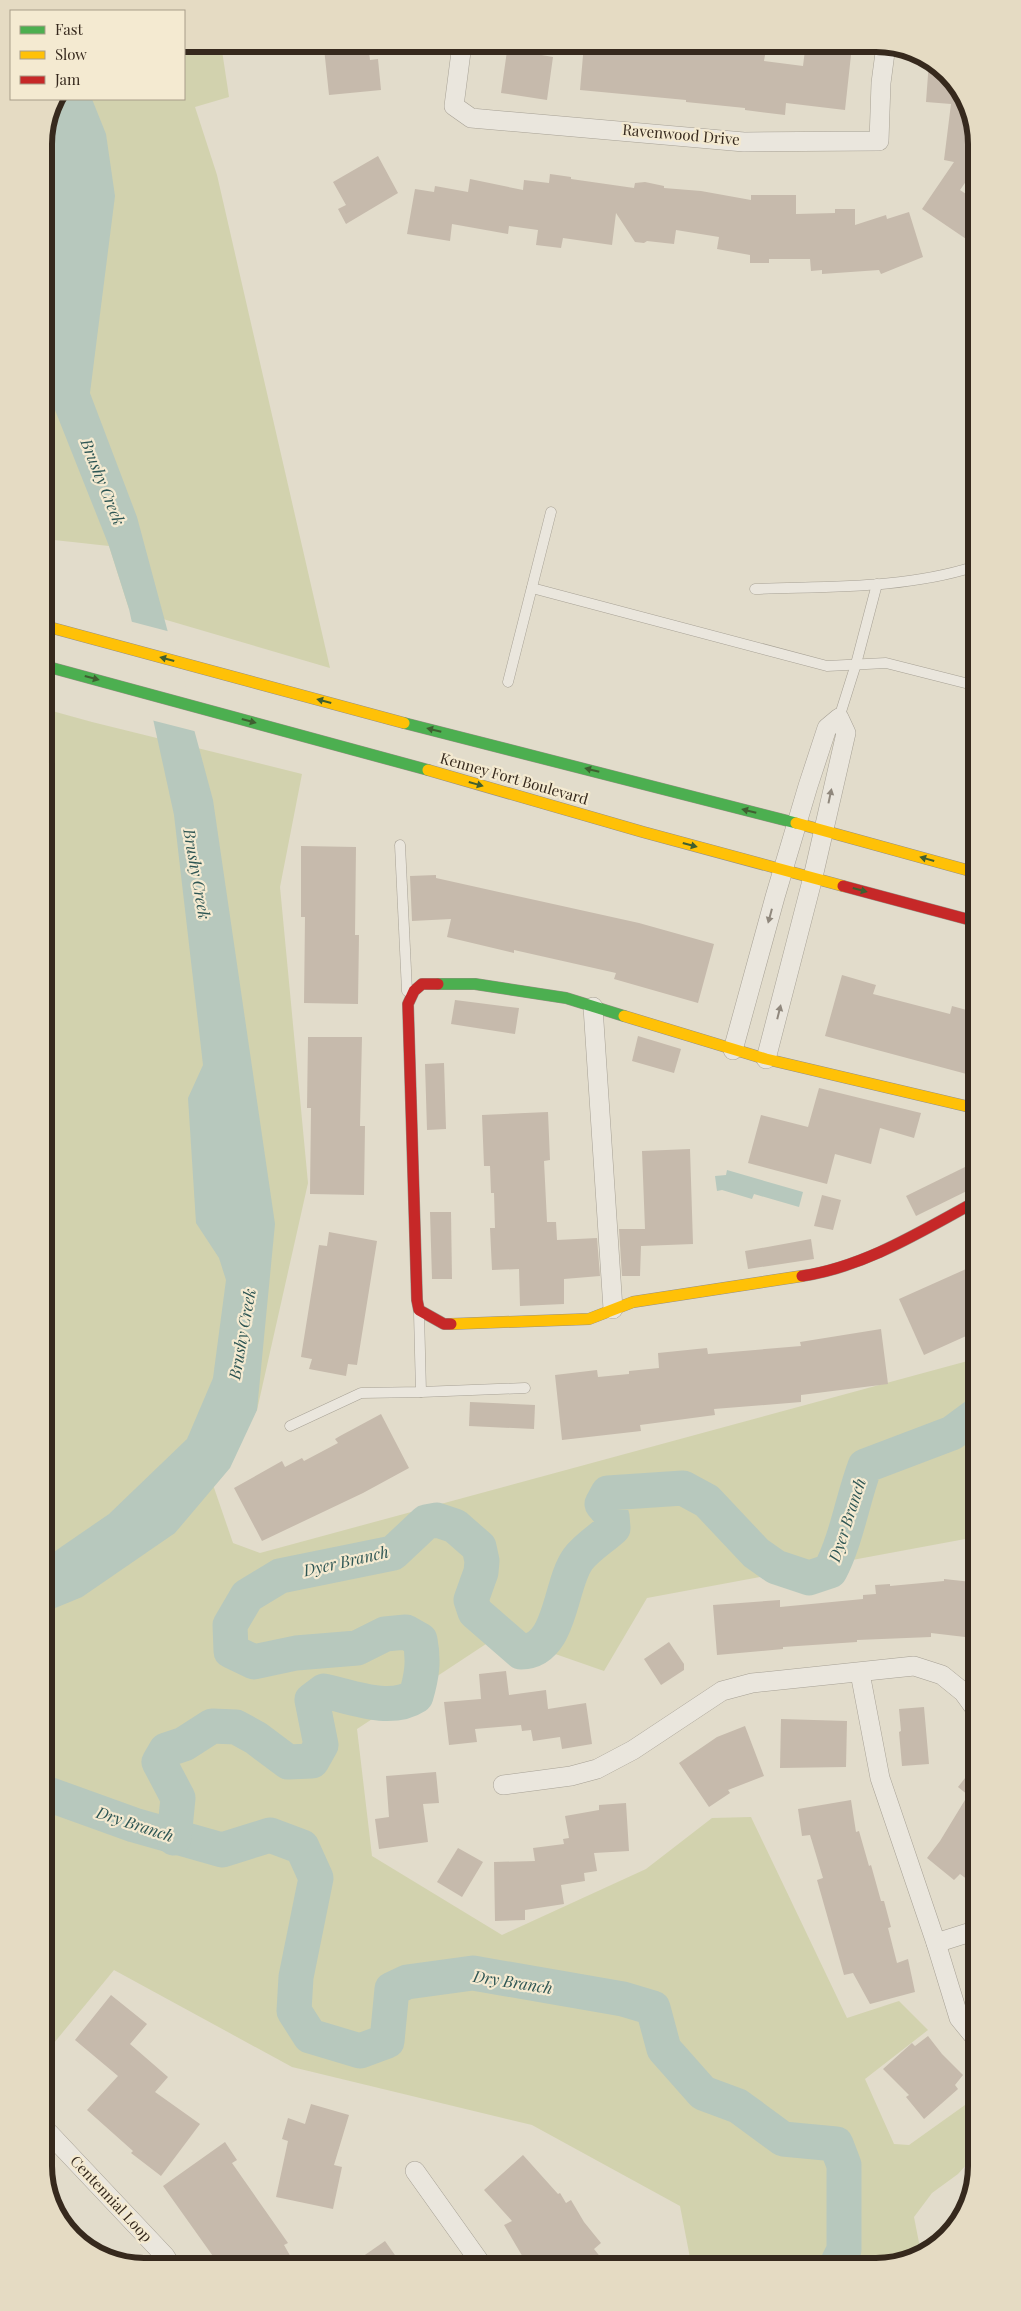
<svg xmlns="http://www.w3.org/2000/svg" width="1021" height="2311" viewBox="0 0 1021 2311" font-family="'Playfair Display',serif">
<style>
.green{fill:#d2d2ae}
.water{fill:#b7c8bd}
.pier{fill:#e2dccb}
.lines{fill:none;stroke-linecap:round;stroke-linejoin:round}
.river{stroke:#b7c8bd;stroke-width:35}
.building{fill:#c6baac}
.lane-casing{stroke:#a7a195;stroke-width:11}
.street-casing{stroke:#a7a195;stroke-width:20}
.fast-casing{stroke:#979085;stroke-width:12}
.slow-casing{stroke:#979085;stroke-width:12}
.jam-casing{stroke:#979085;stroke-width:12}
.lane{stroke:#eae6dd;stroke-width:10}
.street{stroke:#eae6dd;stroke-width:19}
.fast{stroke:#4caf50;stroke-width:11}
.slow{stroke:#ffc107;stroke-width:11}
.jam{stroke:#c62828;stroke-width:11}
.oneway{fill:#3f5f31}
.oneway2{fill:#90887d}
.labels{text-anchor:middle;stroke-width:4.5;stroke-linejoin:round;paint-order:stroke}
.street-label{font-size:15px;fill:#36291d;stroke:#f4ead1}
.water-label{font-size:16px;font-style:italic;fill:#2d5553;stroke:#f4ead1}
.rim{fill:none;stroke:#36291d;stroke-width:6}
</style>
<rect width="100%" height="100%" fill="#e2dccb"/>
<g class="green">
<polygon points="184,44 221,44 229,97 195,107 217,175 330,668 129,609 109,546 45,539 44,138 52,105 56,99 184,99"/>
<polygon points="45,709 92,722 302,774 280,887 308,1183 257,1410 211,1479 233,1543 260,1553 975,1359 976,1537 647,1598 604,1671 541,1649 489,1642 357,1729 372,1856 502,1935 646,1869 712,1818 751,1817 847,2018 899,2001 928,2030 865,2079 894,2144 909,2145 965,2105 977,2115 977,2153 958,2174 932,2193 914,2217 921,2253 909,2262 691,2263 680,2206 532,2125 292,2067 114,1970 49,2049"/>
</g>
<g class="water">
<polygon points="56,99 92,99 106,134 115,196 90,393 137,517 213,800 275,1224 257,1410 230,1468 175,1533 82,1597 48,1611 48,1556 109,1514 187,1439 213,1378 226,1280 219,1258 196,1223 188,1098 203,1065 174,815 129,609 109,546 51,400 46,196 51,143 46,129 52,105"/>
<polygon points="727,1170 803,1192 799,1207 754,1194 752,1199 722,1190 717,1191 715,1176 726,1175"/>
</g>
<polygon class="pier" points="129,621 171,632 198,732 151,720"/>
<g class="lines">
<g class="river">
<polyline points="48,1794 134,1825 222,1850 270,1835 302,1847 316,1878 296,1977 294,2011 310,2036 360,2051 387,2041 392,1989 407,1982 473,1973 623,1999 653,2008 664,2049 703,2093 738,2106 783,2139 836,2144 844,2165 844,2250 838,2262"/>
<path d="M174,1838l4,-40 -19,-36 7,-12 18,-6 28,-18 24,1 20,11 32,24 24,-1 9,-16 -9,-45 12,-9c28,6 66,22 92,5 6,-21 8,-35 4,-56l-14,-8 -21,2 -28,14 -61,5 -42,9 -23,-11 -1,-26 17,-29 33,-20 113,-23 33,-31 11,-2 18,6 24,21 3,14 -1,11 -10,28 4,12 46,40c41,-1 38,-67 57,-93 8,-11 24,-21 35,-31l-1,-12 -10,-12 6,-11 75,-5 24,13 49,52 20,14 33,11 21,-7c17,-33 22,-70 35,-105l87,-33 23,-17"/>
</g>
</g>
<g class="building">
<polygon points="368,44 370,60 378,59 381,90 329,95 324,48"/>
<polygon points="508,44 531,46 530,53 553,57 547,100 501,93"/>
<polygon points="584,44 645,44 691,48 692,44 718,44 755,47 766,49 764,61 803,66 805,50 851,55 845,110 786,103 785,115 745,110 745,108 686,102 686,100 580,90"/>
<polygon points="929,61 938,65 972,112 972,173 960,190 972,198 972,243 922,209 954,162 944,160 951,104 926,102"/>
<polygon points="378,156 398,193 346,224 338,209 346,205 333,182"/>
<polygon points="550,174 571,177 571,179 634,188 635,183 645,182 664,186 664,188 701,191 751,200 751,195 796,195 796,214 835,213 835,209 855,209 855,225 886,215 887,219 909,212 923,257 881,274 879,270 822,274 822,270 811,271 810,259 769,259 769,263 750,263 750,255 717,249 719,237 676,230 674,244 647,241 644,243 635,242 616,213 612,245 563,238 561,248 536,245 538,230 509,226 508,234 452,224 450,241 407,234 415,189 434,192 435,186 468,192 470,179 523,190 524,180 549,183"/>
<polygon points="301,846 356,847 355,935 359,935 358,1004 304,1003 305,917 301,917"/>
<polygon points="436,875 436,878 639,923 714,944 698,1003 614,979 616,973 514,950 514,953 447,937 451,919 412,921 410,876"/>
<polygon points="842,975 876,985 873,994 950,1014 952,1006 974,1012 974,1076 825,1036"/>
<polygon points="455,1000 519,1008 515,1034 451,1024"/>
<polygon points="638,1036 681,1049 674,1073 632,1061"/>
<polygon points="308,1037 362,1037 360,1126 365,1126 364,1195 310,1194 311,1108 307,1108"/>
<polygon points="444,1063 446,1129 427,1130 425,1064"/>
<polygon points="819,1088 921,1113 914,1138 880,1128 871,1164 835,1154 827,1184 748,1163 761,1115 808,1127"/>
<polygon points="548,1112 550,1160 544,1161 547,1222 556,1222 557,1240 597,1238 600,1276 564,1279 564,1304 520,1306 519,1269 492,1270 490,1228 495,1228 494,1193 491,1193 490,1166 484,1166 482,1115"/>
<polygon points="690,1149 693,1244 641,1246 640,1276 622,1276 619,1229 645,1229 642,1151"/>
<polygon points="965,1167 975,1187 916,1216 906,1196"/>
<polygon points="822,1195 841,1200 833,1230 814,1226"/>
<polygon points="430,1212 451,1212 452,1279 432,1279"/>
<polygon points="329,1232 377,1241 357,1365 348,1364 346,1376 309,1369 312,1359 301,1357 319,1245 327,1246"/>
<polygon points="811,1239 814,1259 748,1269 745,1251"/>
<polygon points="975,1265 975,1332 924,1355 899,1299"/>
<polygon points="881,1329 888,1384 801,1395 801,1402 714,1409 715,1415 640,1425 641,1431 562,1440 555,1375 597,1370 598,1377 629,1374 629,1371 659,1368 658,1353 707,1348 708,1354 801,1346 800,1342"/>
<polygon points="470,1402 535,1405 534,1429 469,1426"/>
<polygon points="381,1414 409,1468 363,1493 262,1541 234,1488 282,1461 285,1467 302,1458 304,1461 338,1443 335,1439 340,1436"/>
<polygon points="944,1579 972,1582 965,1637 931,1633 931,1637 857,1640 857,1642 783,1647 783,1649 717,1655 713,1605 780,1600 780,1607 863,1599 863,1595 876,1594 875,1585 890,1584 890,1586 944,1581"/>
<polygon points="669,1642 684,1664 684,1670 661,1685 644,1659"/>
<polygon points="506,1671 509,1695 546,1690 548,1709 586,1703 592,1744 562,1749 560,1737 533,1741 531,1730 522,1731 521,1725 475,1729 477,1742 449,1745 444,1702 481,1699 479,1674"/>
<polygon points="924,1707 929,1764 902,1766 899,1732 901,1731 899,1709"/>
<polygon points="781,1719 847,1721 846,1767 780,1768"/>
<polygon points="745,1726 764,1776 728,1790 730,1793 709,1807 679,1763 717,1737"/>
<polygon points="976,1764 976,1869 968,1880 960,1874 954,1880 927,1858 940,1841 968,1795 958,1787"/>
<polygon points="436,1772 439,1803 423,1804 428,1842 379,1849 375,1819 389,1817 386,1776"/>
<polygon points="851,1800 856,1832 859,1831 869,1866 871,1865 881,1901 884,1901 891,1927 888,1928 897,1963 908,1959 915,1992 870,2004 853,1973 844,1975 817,1880 823,1878 810,1835 802,1836 798,1809"/>
<polygon points="626,1803 629,1851 594,1853 597,1871 584,1873 585,1881 561,1885 564,1904 525,1910 525,1920 495,1921 494,1862 535,1861 533,1848 564,1844 563,1839 569,1838 565,1816 599,1810 599,1805"/>
<polygon points="458,1848 483,1862 462,1897 437,1882"/>
<polygon points="111,1995 147,2024 130,2044 168,2077 155,2092 200,2124 161,2176 131,2153 133,2151 87,2110 118,2076 75,2040"/>
<polygon points="928,2036 942,2054 963,2075 955,2085 958,2089 924,2119 906,2097 909,2095 883,2069 912,2043 915,2046"/>
<polygon points="311,2104 349,2115 334,2165 342,2167 333,2209 276,2197 288,2141 282,2139 288,2118 305,2124"/>
<polygon points="225,2142 237,2160 232,2163 288,2243 284,2245 296,2266 220,2266 163,2186"/>
<polygon points="523,2155 558,2194 560,2193 566,2203 571,2200 584,2222 601,2243 594,2249 606,2264 527,2264 504,2225 512,2221 484,2190"/>
<polygon points="385,2241 402,2265 349,2266"/>
</g>
<g class="lines">
<g class="lane-casing">
<g id="lane">
<polyline points="532,588 827,666 886,663 973,685"/>
<path d="M755,589c72,-3 149,0 218,-22"/>
<polyline points="508,682 551,512"/>
<polyline points="839,718 856,664 877,584"/>
<polyline points="400,845 407,991"/>
<polyline points="421,1392 525,1388"/>
<polyline points="290,1426 361,1393 421,1392 419,1313"/>
</g>
</g>
<g class="street-casing">
<g id="street">
<polyline points="462,44 454,106 471,118 744,142 879,141 881,83 886,45"/>
<polyline points="593,1007 613,1309"/>
<polyline points="733,1050 775,897 808,786 827,728 839,718 846,733 813,877 766,1059"/>
<polyline points="860,1673 880,1778 936,1943 959,2018 977,2040"/>
<polyline points="503,1785 571,1776 597,1769 633,1750 722,1691 752,1683 914,1666 942,1675 963,1692 976,1710"/>
<polyline points="936,1943 974,1931 977,1928"/>
<polyline points="49,2133 165,2256 172,2267"/>
<polyline points="415,2171 482,2265"/>
</g>
</g>
<g class="fast-casing">
<g id="fast">
<polyline points="45,666 428,770"/>
<polyline points="404,723 796,823"/>
<polyline points="438,984 475,984 566,998 624,1016"/>
</g>
</g>
<g class="slow-casing">
<g id="slow">
<polyline points="45,626 404,723"/>
<polyline points="428,770 643,832 843,886"/>
<polyline points="796,823 974,872"/>
<polyline points="624,1016 766,1059 974,1108"/>
<polyline points="451,1324 589,1319 633,1302 802,1276"/>
</g>
</g>
<g class="jam-casing">
<g id="jam">
<polyline points="843,886 974,921"/>
<polyline points="438,984 422,984 414,991 408,1004 417,1300 419,1310 444,1324 451,1324"/>
<path d="M802,1276c62,-9 118,-44 173,-74"/>
</g>
</g>
<use href="#lane" class="lane"/>
<use href="#street" class="street"/>
<use href="#fast" class="fast"/>
<use href="#slow" class="slow"/>
<use href="#jam" class="jam"/>
</g>
<defs><path id="oneway-solid" d="M-6-.8H1V-3.2L6.5 0L1 3.2V.8H-6Z" transform="scale(1.25)"/></defs>
<g class="oneway">
<use href="#oneway-solid" transform="translate(167 659) rotate(-165)"/>
<use href="#oneway-solid" transform="translate(92 678) rotate(15)"/>
<use href="#oneway-solid" transform="translate(324 701) rotate(-165)"/>
<use href="#oneway-solid" transform="translate(249 721) rotate(15)"/>
<use href="#oneway-solid" transform="translate(434 730) rotate(-166)"/>
<use href="#oneway-solid" transform="translate(592 770) rotate(-166)"/>
<use href="#oneway-solid" transform="translate(476 784) rotate(16)"/>
<use href="#oneway-solid" transform="translate(749 811) rotate(-166)"/>
<use href="#oneway-solid" transform="translate(690 845) rotate(15)"/>
<use href="#oneway-solid" transform="translate(927 859) rotate(-164)"/>
<use href="#oneway-solid" transform="translate(860 890) rotate(15)"/>
</g>
<g class="oneway2">
<use href="#oneway-solid" transform="translate(830 796) rotate(-78)"/>
<use href="#oneway-solid" transform="translate(770 916) rotate(105)"/>
<use href="#oneway-solid" transform="translate(779 1012) rotate(-76)"/>
</g>
<g class="labels">
<g class="street-label">
<text transform="translate(681 135) rotate(5)" y="5">Ravenwood Drive</text>
<text transform="translate(514 779) rotate(16)" y="5">Kenney Fort Boulevard</text>
<text transform="translate(111 2199) rotate(47)" y="5">Centennial Loop</text>
</g>
<g class="water-label">
<text transform="translate(103 482) rotate(68)" y="6">Brushy Creek</text>
<text transform="translate(197 874) rotate(80)" y="6">Brushy Creek</text>
<text transform="translate(242 1334) rotate(-80)" y="6">Brushy Creek</text>
<text transform="translate(847 1520) rotate(-72)" y="6">Dyer Branch</text>
<text transform="translate(346 1561) rotate(-13)" y="6">Dyer Branch</text>
<text transform="translate(135 1824) rotate(18)" y="6">Dry Branch</text>
<text transform="translate(513 1982) rotate(9)" y="6">Dry Branch</text>
</g>
</g>
<path d="M0 0H1021V2311H0ZM144 52H876A92 92 0 0 1 968 144V2166A92 92 0 0 1 876 2258H144A92 92 0 0 1 52 2166V144A92 92 0 0 1 144 52Z" fill="#e5dbc3" fill-rule="evenodd"/>
<path class="rim" d="M144 52H876A92 92 0 0 1 968 144V2166A92 92 0 0 1 876 2258H144A92 92 0 0 1 52 2166V144A92 92 0 0 1 144 52Z"/>
<rect x="10" y="10" width="175" height="90" fill="#f4ead1" stroke="#a89d89"/>
<rect x="20" y="26" width="25" height="8" fill="#4caf50" stroke="#a89d89"/>
<text x="55" y="35" font-size="15" fill="#36291d">Fast</text>
<rect x="20" y="51" width="25" height="8" fill="#ffc107" stroke="#a89d89"/>
<text x="55" y="60" font-size="15" fill="#36291d">Slow</text>
<rect x="20" y="76" width="25" height="8" fill="#c62828" stroke="#a89d89"/>
<text x="55" y="85" font-size="15" fill="#36291d">Jam</text>
</svg>
